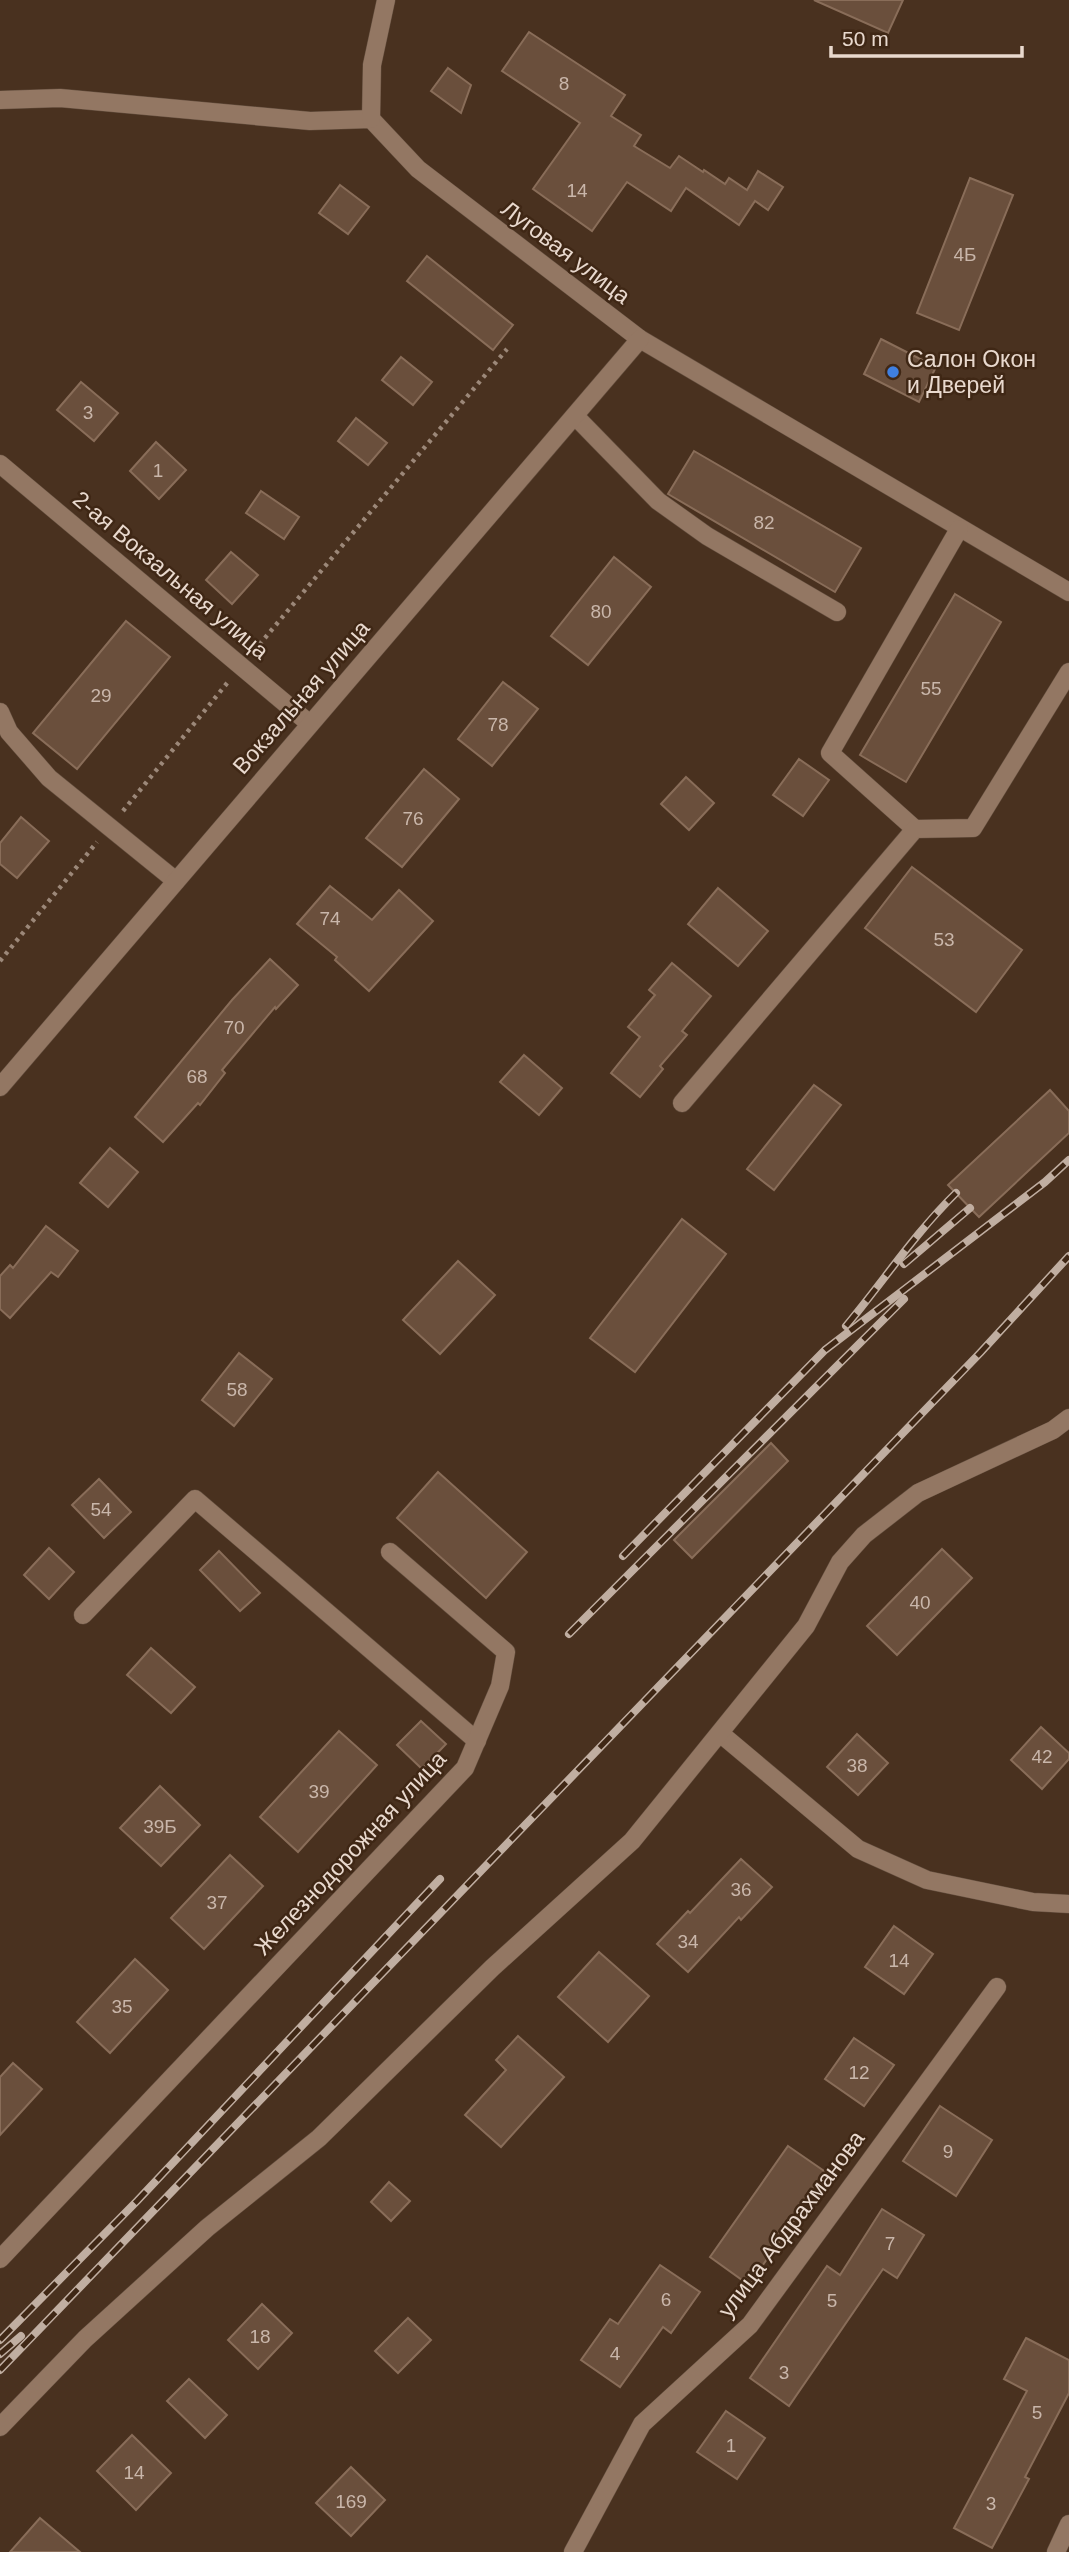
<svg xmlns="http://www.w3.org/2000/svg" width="1069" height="2552" viewBox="0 0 1069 2552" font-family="Helvetica,sans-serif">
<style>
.building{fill:#6a4f3c;stroke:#896d59;stroke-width:2}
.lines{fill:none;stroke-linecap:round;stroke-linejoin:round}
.minor-casing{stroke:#634e3e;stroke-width:19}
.path{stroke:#9c8879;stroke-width:4.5;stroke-dasharray:3.5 5;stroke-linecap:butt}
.minor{stroke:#937763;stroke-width:18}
.rail-casing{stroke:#c0aea1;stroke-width:8}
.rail{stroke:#3f2715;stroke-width:5;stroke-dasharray:16;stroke-linecap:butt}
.shop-dot{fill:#3f7fe0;stroke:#3f2715;stroke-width:2.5}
.labels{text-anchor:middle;stroke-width:5;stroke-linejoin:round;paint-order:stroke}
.number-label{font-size:19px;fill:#c9b6aa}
.street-label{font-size:23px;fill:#e9d9ce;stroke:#3f2715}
.poi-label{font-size:23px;fill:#e9d9ce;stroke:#3f2715;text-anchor:start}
</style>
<rect width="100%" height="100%" fill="#49311f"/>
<g class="building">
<polygon points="814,0 903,0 888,33"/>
<polygon points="529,32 625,95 611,116 641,135 634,146 670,168 679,156 703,172 704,170 725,184 729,178 747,190 758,171 783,187 768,210 755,201 739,225 686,188 671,211 627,182 592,231 533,189 580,123 502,71"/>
<polygon points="448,68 471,85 461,113 431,91"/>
<polygon points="970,178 1013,195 959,330 917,313"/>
<polygon points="340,185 369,207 348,234 319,213"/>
<polygon points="427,256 513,325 493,350 407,281"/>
<polygon points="881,339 936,367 919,402 864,374"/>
<polygon points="401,357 432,382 413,405 382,380"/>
<polygon points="81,382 118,413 94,441 57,410"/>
<polygon points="356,418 387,443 368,465 338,441"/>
<polygon points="156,442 186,470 159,499 130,471"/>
<polygon points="694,451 861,548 835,592 668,494"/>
<polygon points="261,491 299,517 284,539 246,513"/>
<polygon points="231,552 258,575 232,604 206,580"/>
<polygon points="614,557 651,587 588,665 551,636"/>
<polygon points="955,594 1001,622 906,782 860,755"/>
<polygon points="126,621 170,657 77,769 33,733"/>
<polygon points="503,682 538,709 492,766 458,739"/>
<polygon points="799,759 829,780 803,816 773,795"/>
<polygon points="424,769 459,799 402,867 366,838"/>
<polygon points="686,777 714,803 689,830 661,804"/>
<polygon points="21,817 49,841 17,878 0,864 0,843"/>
<polygon points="912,867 1022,950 976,1012 865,928"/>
<polygon points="330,886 372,920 399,890 433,921 369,991 335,960 337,957 297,924"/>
<polygon points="718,888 768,931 738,966 688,924"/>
<polygon points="270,959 298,985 276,1009 275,1007 222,1070 225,1073 200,1105 198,1103 163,1142 135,1117 232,1000"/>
<polygon points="672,963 711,996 682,1031 687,1035 660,1066 663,1069 640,1097 611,1073 640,1037 628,1027 655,995 649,990"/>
<polygon points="524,1055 562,1088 539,1115 500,1082"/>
<polygon points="814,1085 841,1105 774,1190 747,1169"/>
<polygon points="1050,1090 1069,1111 1069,1133 979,1217 948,1185"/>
<polygon points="110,1148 138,1172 108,1207 80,1183"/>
<polygon points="682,1219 726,1254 635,1372 590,1338"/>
<polygon points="46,1226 78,1251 58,1277 51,1272 10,1318 0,1309 0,1276 10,1265 13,1268"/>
<polygon points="458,1261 495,1295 440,1354 403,1320"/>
<polygon points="239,1353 272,1379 234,1426 202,1400"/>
<polygon points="771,1443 788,1461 692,1558 674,1540"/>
<polygon points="438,1472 527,1552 486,1598 397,1518"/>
<polygon points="99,1479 131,1512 104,1538 72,1505"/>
<polygon points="49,1548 74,1572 49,1599 24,1575"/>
<polygon points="942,1549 972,1578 897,1655 867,1626"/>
<polygon points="219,1551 260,1593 240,1611 200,1570"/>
<polygon points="151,1648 195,1687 171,1713 127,1675"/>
<polygon points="421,1721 446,1744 422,1769 397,1745"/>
<polygon points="1041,1727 1069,1753 1069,1759 1042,1789 1011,1760"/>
<polygon points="339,1731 377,1765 298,1852 260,1817"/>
<polygon points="857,1734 888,1763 858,1795 827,1767"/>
<polygon points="160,1786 200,1825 161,1866 120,1828"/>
<polygon points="230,1855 263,1886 204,1949 171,1918"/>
<polygon points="741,1859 772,1887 741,1920 739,1917 688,1972 657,1944 688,1911 690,1913"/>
<polygon points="894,1926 933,1954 904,1994 865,1967"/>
<polygon points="599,1952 649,1996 608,2042 558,1997"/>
<polygon points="135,1959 168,1990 110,2053 77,2022"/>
<polygon points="518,2036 564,2077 501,2147 465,2115 506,2070 496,2060"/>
<polygon points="854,2038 894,2065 864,2106 825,2079"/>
<polygon points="13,2063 42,2089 0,2135 0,2077"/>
<polygon points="940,2106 992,2140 956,2196 903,2161"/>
<polygon points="788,2146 827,2173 749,2285 710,2257"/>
<polygon points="389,2182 410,2201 391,2221 371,2202"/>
<polygon points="882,2209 924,2235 897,2278 883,2269 789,2406 750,2378 827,2266 840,2275"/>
<polygon points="660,2265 700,2292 671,2333 663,2327 620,2387 581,2360 610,2319 618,2324"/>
<polygon points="262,2304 292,2333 258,2369 228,2340"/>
<polygon points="408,2318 431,2340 398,2373 375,2351"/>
<polygon points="1026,2338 1069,2360 1069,2393 1025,2477 1029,2479 992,2548 954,2528 1027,2391 1004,2379"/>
<polygon points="189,2379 227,2415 205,2438 167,2401"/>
<polygon points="726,2411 765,2438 737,2479 697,2452"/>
<polygon points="132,2435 171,2473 136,2510 97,2471"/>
<polygon points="351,2467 385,2500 351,2536 316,2503"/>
<polygon points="40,2518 80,2552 10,2552"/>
</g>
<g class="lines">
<g class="minor-casing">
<g id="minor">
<polyline points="0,100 60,98 310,121 371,119 418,169 640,339 1069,592"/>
<polyline points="371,119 372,65 386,0"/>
<polyline points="575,416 658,501 707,536 837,612"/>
<polyline points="0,464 310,724"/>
<polyline points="0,712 9,732 49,778 176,881"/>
<polyline points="915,829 830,753 959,529"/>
<polyline points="0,1087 640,339"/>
<polyline points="682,1103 915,829 973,828 1069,672"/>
<polyline points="83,1615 195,1499 477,1741"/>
<polyline points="721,1734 858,1849 927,1880 1033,1902 1069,1904"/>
<polyline points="0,2259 465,1768 500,1686 506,1652 390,1552"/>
<polyline points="0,2427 85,2339 207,2228 319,2138 492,1968 632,1841 806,1626 840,1562 864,1535 918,1493 1053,1430 1069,1418"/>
<polyline points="573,2552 642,2424 750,2325 997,1987"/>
<polyline points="1056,2552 1069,2524"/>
</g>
</g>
<g class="path">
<polyline points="254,651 507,349"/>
<polyline points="123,811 228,682"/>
<polyline points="0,961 97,842"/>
</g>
<use href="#minor" class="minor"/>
<g class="rail-casing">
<g id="rail">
<polyline points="904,1264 970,1208"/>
<path d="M846,1326c37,-44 69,-93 110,-133"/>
<polyline points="623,1556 825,1350 1045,1182 1069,1160"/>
<polyline points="569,1634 904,1299"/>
<polyline points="0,2340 137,2201 440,1879"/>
<polyline points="0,2354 21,2336"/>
<polyline points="0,2370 980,1353 1069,1256"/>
</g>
</g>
<use href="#rail" class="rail"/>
</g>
<circle class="shop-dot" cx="893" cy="372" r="7"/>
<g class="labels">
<g class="number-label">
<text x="564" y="90">8</text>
<text x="577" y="197">14</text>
<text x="965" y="261">4Б</text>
<text x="88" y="419">3</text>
<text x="158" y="477">1</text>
<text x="764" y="529">82</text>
<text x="601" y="618">80</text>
<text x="931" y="695">55</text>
<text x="101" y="702">29</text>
<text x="498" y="731">78</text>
<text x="413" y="825">76</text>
<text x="330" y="925">74</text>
<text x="944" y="946">53</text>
<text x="234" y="1034">70</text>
<text x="197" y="1083">68</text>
<text x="237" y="1396">58</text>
<text x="101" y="1516">54</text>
<text x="920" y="1609">40</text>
<text x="1042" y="1763">42</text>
<text x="857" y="1772">38</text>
<text x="319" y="1798">39</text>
<text x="160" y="1833">39Б</text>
<text x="741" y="1896">36</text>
<text x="217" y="1909">37</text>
<text x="688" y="1948">34</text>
<text x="899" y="1967">14</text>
<text x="122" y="2013">35</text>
<text x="859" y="2079">12</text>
<text x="948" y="2158">9</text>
<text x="890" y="2250">7</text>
<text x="666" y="2306">6</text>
<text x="832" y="2307">5</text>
<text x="260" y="2343">18</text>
<text x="615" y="2360">4</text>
<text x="784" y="2379">3</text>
<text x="1037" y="2419">5</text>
<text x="731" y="2452">1</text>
<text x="134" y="2479">14</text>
<text x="351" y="2508">169</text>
<text x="991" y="2510">3</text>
</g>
<g class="street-label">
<text transform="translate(566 252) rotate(37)" y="8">Луговая улица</text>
<text transform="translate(171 575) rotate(40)" y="8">2-ая Вокзальная улица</text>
<text transform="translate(301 697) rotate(-49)" y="8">Вокзальная улица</text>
<text transform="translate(350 1853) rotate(-47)" y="8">Железнодорожная улица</text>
<text transform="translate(791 2224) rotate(-53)" y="8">улица Абдрахманова</text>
</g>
<g class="poi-label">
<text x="907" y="367">Салон Окон<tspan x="907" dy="26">и Дверей</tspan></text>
</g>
</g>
<path d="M831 46v10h191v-10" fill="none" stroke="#e9d9ce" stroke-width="3.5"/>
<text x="842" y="46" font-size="21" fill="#e9d9ce" stroke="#3f2715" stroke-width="5" paint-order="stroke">50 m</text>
</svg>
